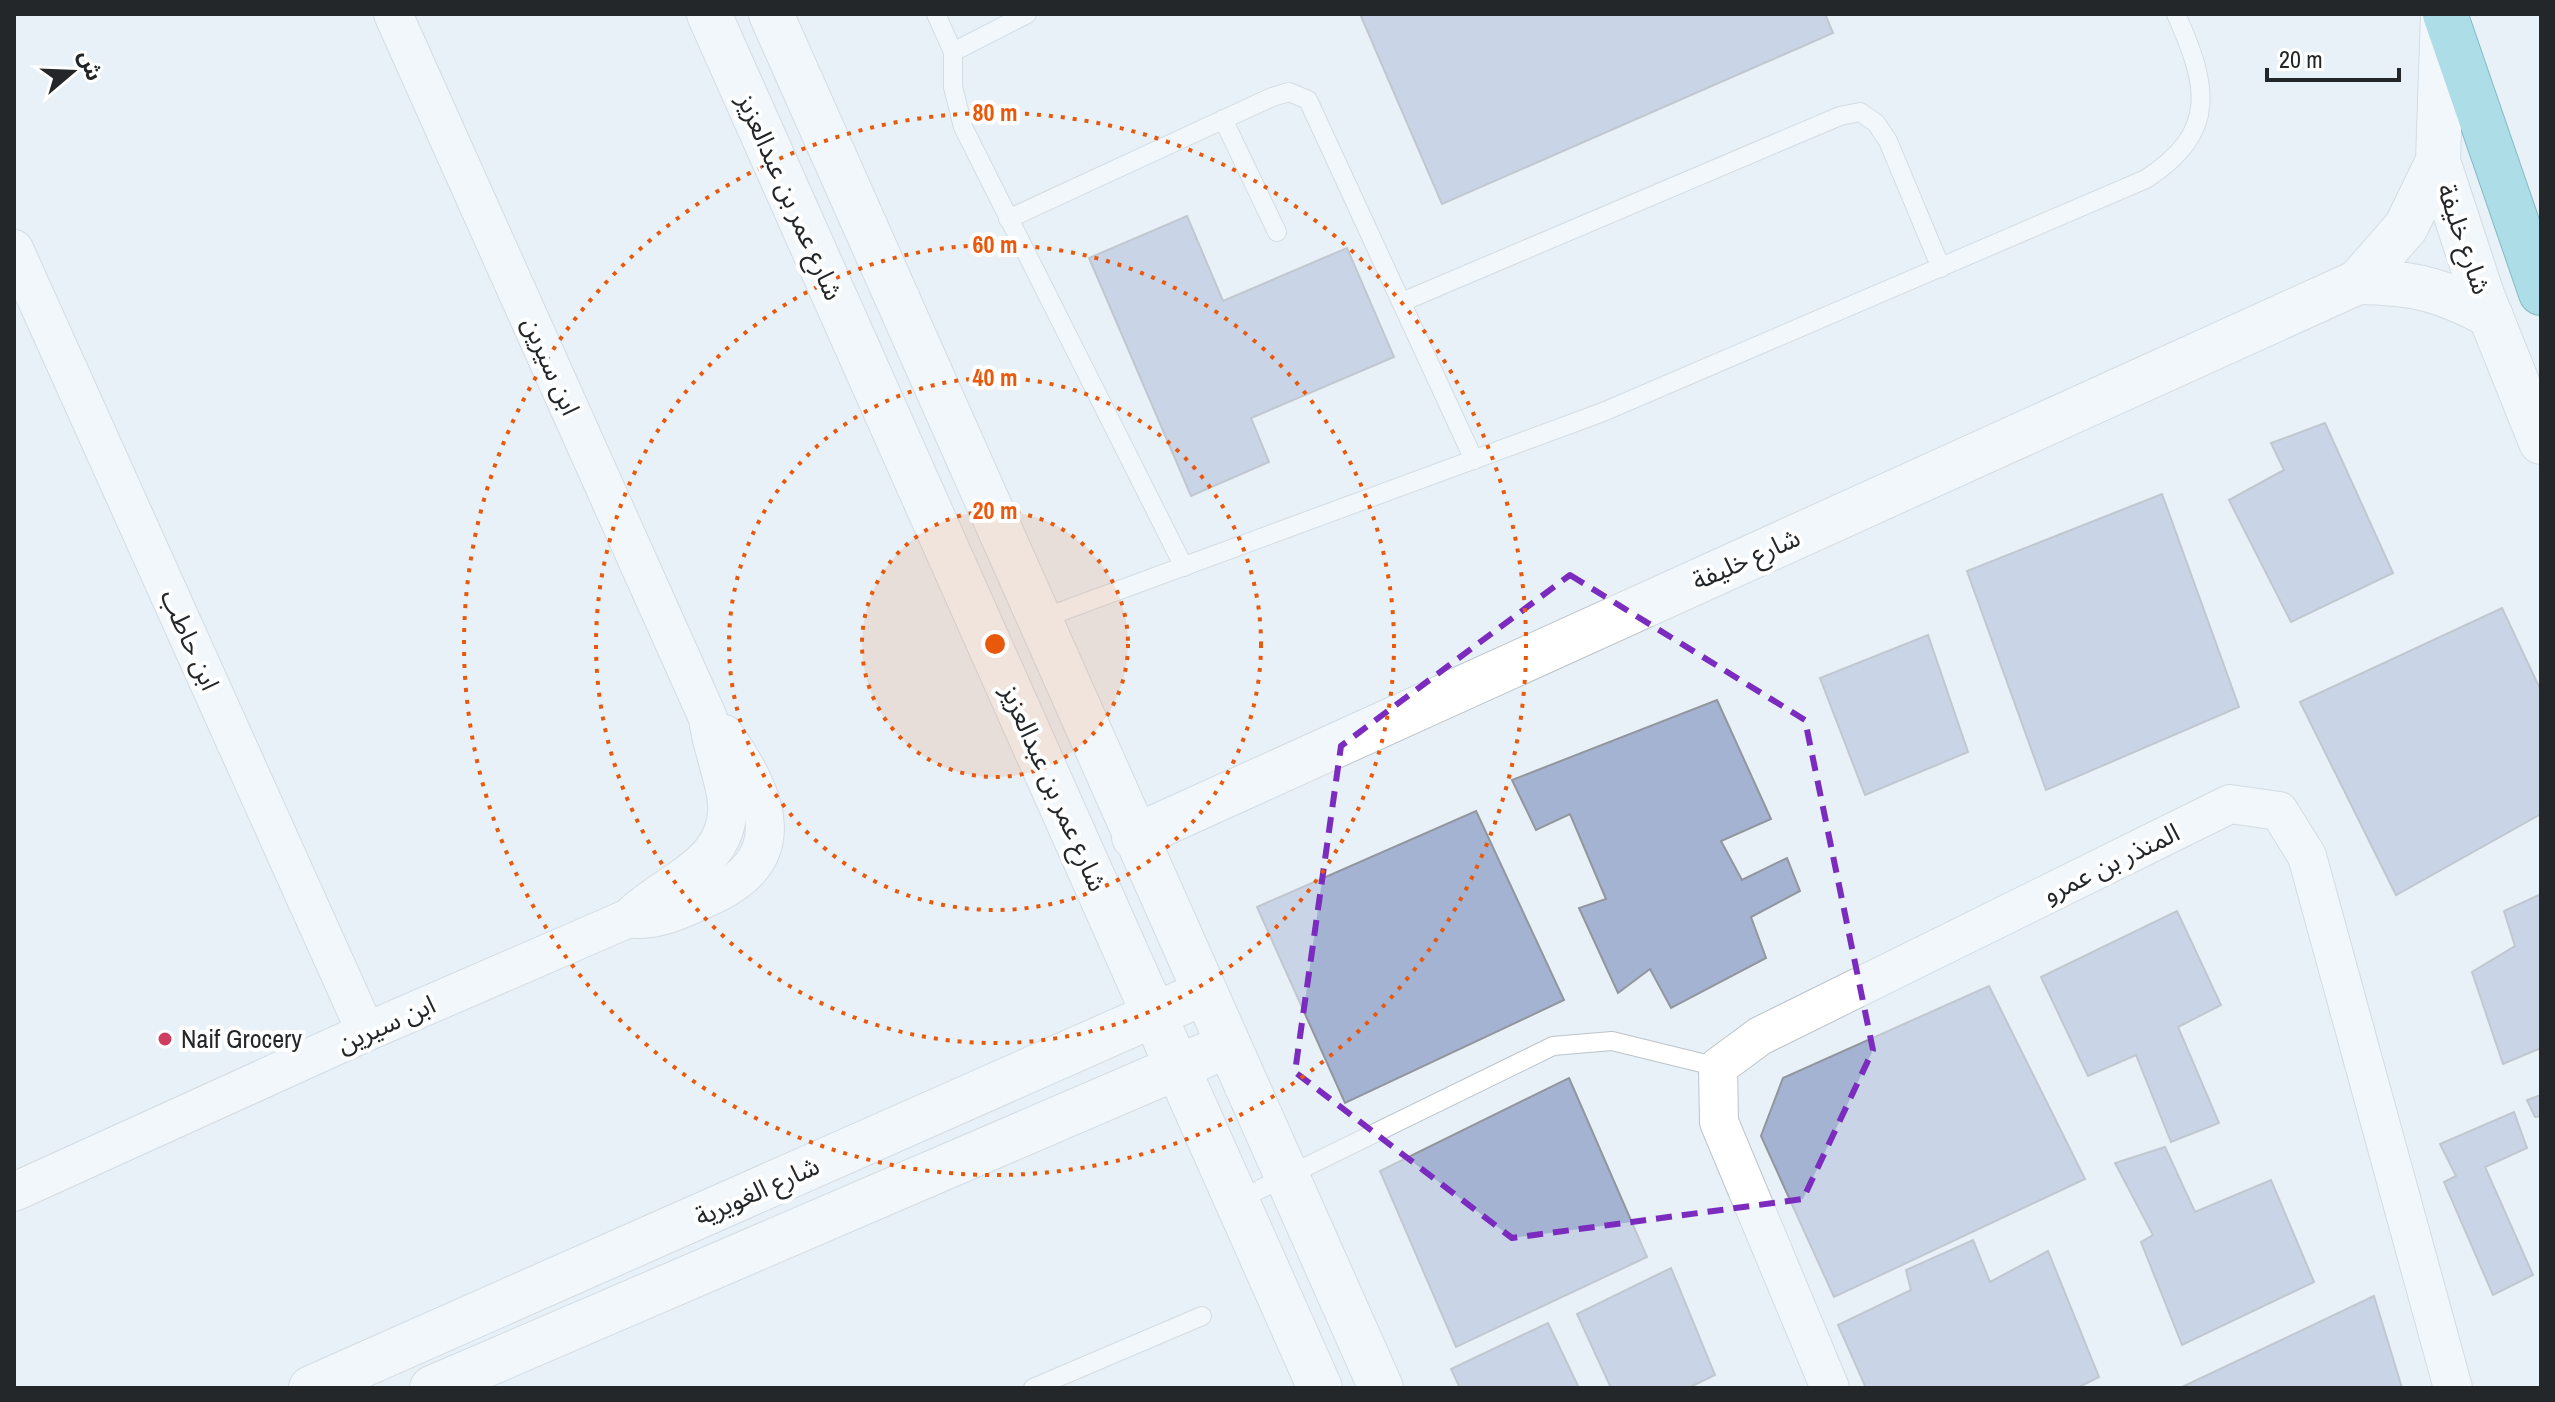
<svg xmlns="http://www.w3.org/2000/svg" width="2555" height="1402" viewBox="0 0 2555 1402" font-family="'Archivo Narrow','Noto Sans Arabic',sans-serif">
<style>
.building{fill:#a4b3d2;stroke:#92969e;stroke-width:2}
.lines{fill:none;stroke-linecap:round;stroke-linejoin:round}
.service-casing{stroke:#bbc4ca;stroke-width:20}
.minor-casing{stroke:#bbc4ca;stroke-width:40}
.tertiary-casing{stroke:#bbc4ca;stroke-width:46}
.primary-casing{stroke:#0c7684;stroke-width:46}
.service{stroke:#fff;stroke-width:18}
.minor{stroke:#fff;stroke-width:38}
.tertiary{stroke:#fff;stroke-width:44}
.primary{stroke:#66c6d3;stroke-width:44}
.marked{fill:none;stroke:#7b2cbf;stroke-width:6;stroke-dasharray:16 10;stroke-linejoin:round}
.ring{fill:none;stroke:#e8590c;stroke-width:4;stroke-dasharray:4 8}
.poi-dot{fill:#cd3e61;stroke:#fff;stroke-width:3}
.labels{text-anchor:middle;stroke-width:8;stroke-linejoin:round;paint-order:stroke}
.street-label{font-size:26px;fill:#232729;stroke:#fff}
.poi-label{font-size:26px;fill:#232729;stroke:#fff;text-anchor:start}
.centre{fill:#e8590c;stroke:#fff;stroke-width:4}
.ring-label{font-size:24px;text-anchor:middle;font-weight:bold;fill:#e8590c;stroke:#fff;stroke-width:8;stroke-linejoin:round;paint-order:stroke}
</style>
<rect width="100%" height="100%" fill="#e8f1f7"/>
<g class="building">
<polygon points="1360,14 1825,14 1833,33 1442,204"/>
<polygon points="1187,216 1223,301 1347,248 1394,357 1251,418 1269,462 1191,496 1089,258"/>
<polygon points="2325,423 2393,573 2291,622 2229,500 2284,470 2271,443"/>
<polygon points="2162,494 2239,707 2046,790 1967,571"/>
<polygon points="2502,608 2541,691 2541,814 2396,895 2300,702"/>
<polygon points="1928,635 1968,752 1865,795 1820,678"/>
<polygon points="1717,700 1771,819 1721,841 1742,880 1787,858 1800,891 1751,917 1766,958 1671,1008 1650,969 1618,993 1579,908 1606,899 1570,814 1536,830 1512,780"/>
<polygon points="1476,811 1564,1000 1345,1103 1257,907"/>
<polygon points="2541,894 2541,1048 2503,1064 2472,972 2515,946 2504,911"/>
<polygon points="2177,911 2221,1005 2178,1027 2219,1123 2171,1142 2136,1055 2088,1076 2041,977"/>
<polygon points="1989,986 2085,1179 1834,1297 1761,1136 1783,1078"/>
<polygon points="1569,1078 1647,1257 1456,1347 1380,1171"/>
<polygon points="2541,1095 2541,1116 2535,1117 2527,1100"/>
<polygon points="2514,1112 2527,1148 2485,1167 2533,1275 2493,1295 2444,1182 2456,1176 2440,1144"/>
<polygon points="2165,1147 2195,1212 2271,1180 2314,1282 2182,1345 2141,1242 2153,1235 2115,1163"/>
<polygon points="1973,1240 1990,1282 2048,1251 2099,1377 2077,1388 1866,1388 1838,1325 1911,1290 1906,1270"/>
<polygon points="1671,1268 1715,1375 1688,1388 1611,1388 1577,1314"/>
<polygon points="2374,1296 2402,1388 2180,1388"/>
<polygon points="1548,1323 1579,1388 1460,1388 1451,1369"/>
</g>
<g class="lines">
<g class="service-casing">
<g id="service">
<polyline points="936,14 953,52 953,87 963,127 1184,567"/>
<polyline points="953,52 1027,14"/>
<polyline points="1223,119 1277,232"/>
<polyline points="1008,219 1272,97 1289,92 1308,100 1474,460"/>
<polyline points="1402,302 1840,116 1860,112 1876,123 1888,141 1941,268"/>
<path d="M1038,620l565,-208 543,-233c74,-48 61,-95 30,-165"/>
<polyline points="1238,1200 1553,1046 1612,1041 1718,1067"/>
<polyline points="1033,1388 1202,1316"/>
</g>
</g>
<g class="minor-casing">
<g id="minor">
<polyline points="14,249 366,1032"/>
<path d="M636,919c25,1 48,-11 70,-21 88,-38 63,-100 18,-164"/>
<path d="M14,1192l352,-160 263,-114c36,-37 103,-53 98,-116 -3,-28 -16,-56 -19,-84l-315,-704"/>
<polyline points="1830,1388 1719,1122 1718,1067 1760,1036 2230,804 2279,811 2307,856 2453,1388"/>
</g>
</g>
<g class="tertiary-casing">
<g id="tertiary">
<polyline points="709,14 1320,1388"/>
<polyline points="771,14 1381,1388"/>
<polyline points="2443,14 2438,161 2482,295 2541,442"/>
<path d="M2358,282c54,0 85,8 133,34"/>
<polyline points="1134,837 2358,282 2406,227 2438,161"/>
<polyline points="311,1388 1183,1002"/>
<polyline points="432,1388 1206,1055"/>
</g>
</g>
<g class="primary-casing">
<polyline id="primary" points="2445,14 2541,293"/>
</g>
<use href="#service" class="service"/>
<use href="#minor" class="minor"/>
<use href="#tertiary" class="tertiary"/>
<use href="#primary" class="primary"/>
</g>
<path d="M0 0H2555V1402H0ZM1570,575l235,145 68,330 -70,149 -291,39 -217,-166 46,-326z" fill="#e8f1f7" fill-opacity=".55" fill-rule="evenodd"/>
<path class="marked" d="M1570,575l235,145 68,330 -70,149 -291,39 -217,-166 46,-326z"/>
<circle cx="995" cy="644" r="133" fill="#e8590c" fill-opacity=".12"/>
<g class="ring">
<circle cx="995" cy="644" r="133"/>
<circle cx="995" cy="644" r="266"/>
<circle cx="995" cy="644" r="399"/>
<circle cx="995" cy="644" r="531"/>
</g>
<circle class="poi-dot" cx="165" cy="1039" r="8"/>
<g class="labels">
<g class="street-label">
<text transform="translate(790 197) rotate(66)" y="9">شارع عمر بن عبدالعزيز</text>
<text transform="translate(2464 239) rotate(71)" y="9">شارع خليفة</text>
<text transform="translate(551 366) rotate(66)" y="9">ابن سيرين</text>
<text transform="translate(1746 559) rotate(-24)" y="9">شارع خليفة</text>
<text transform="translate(190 640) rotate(66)" y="9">ابن حاطب</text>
<text transform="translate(1054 788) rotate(66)" y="9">شارع عمر بن عبدالعزيز</text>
<text transform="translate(2111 863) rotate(-26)" y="9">المنذر بن عمرو</text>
<text transform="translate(386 1024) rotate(-24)" y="9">ابن سيرين</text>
<text transform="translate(757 1191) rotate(-24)" y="9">شارع الغويرية</text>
</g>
<g class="poi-label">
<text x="181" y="1048">Naif Grocery</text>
</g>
</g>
<circle cx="995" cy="644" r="12" class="centre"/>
<g class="ring-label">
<text x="995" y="121">80 m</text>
<text x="995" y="253">60 m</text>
<text x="995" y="386">40 m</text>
<text x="995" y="519">20 m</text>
</g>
<rect width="2555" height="1402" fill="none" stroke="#232729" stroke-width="32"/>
<g transform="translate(72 72) rotate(71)" stroke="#ffffff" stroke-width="6" paint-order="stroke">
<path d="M0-6L14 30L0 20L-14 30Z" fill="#232729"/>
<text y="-12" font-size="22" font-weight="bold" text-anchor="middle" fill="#232729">ش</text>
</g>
<path d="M2267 68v12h132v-12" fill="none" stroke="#232729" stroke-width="4"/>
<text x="2279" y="68" font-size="24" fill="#232729" stroke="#ffffff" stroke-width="6" paint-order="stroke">20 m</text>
</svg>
